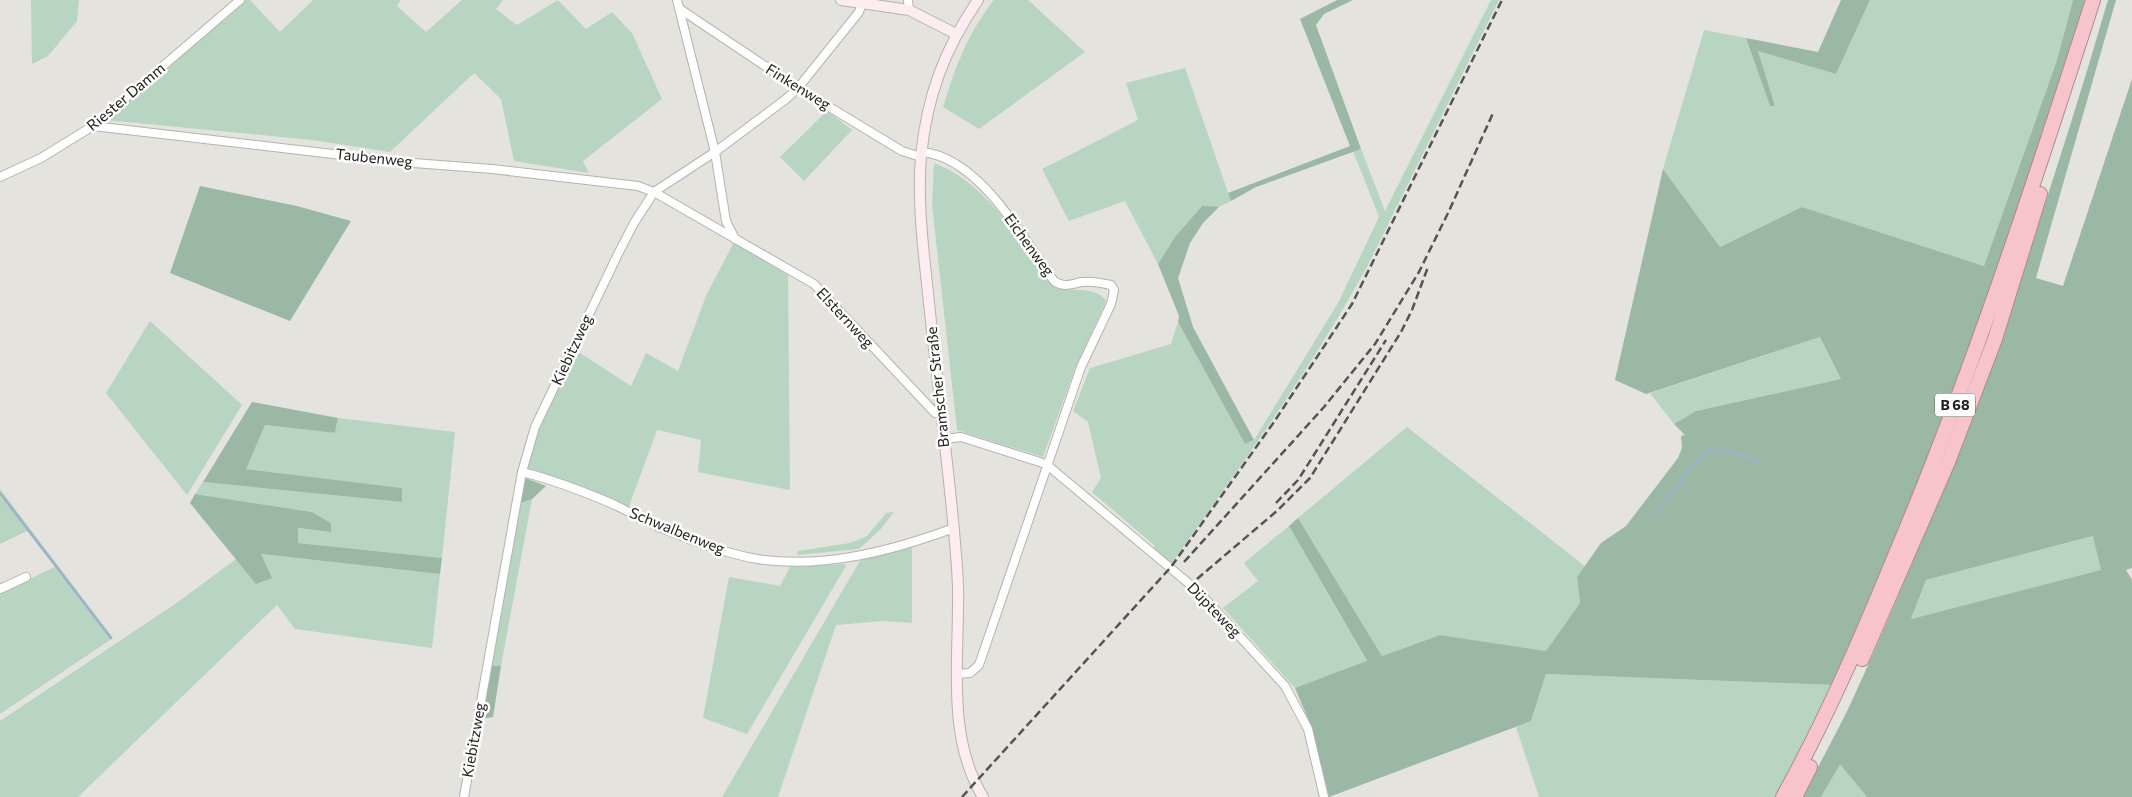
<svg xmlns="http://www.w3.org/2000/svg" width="2132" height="797" viewBox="0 0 2132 797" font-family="Commissioner,sans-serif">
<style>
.green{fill:#b8d5c2}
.forest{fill:#9ab8a4;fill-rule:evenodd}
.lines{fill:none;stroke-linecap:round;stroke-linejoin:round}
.stream{stroke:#9bb3ca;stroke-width:2.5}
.street-casing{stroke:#b5b3ae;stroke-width:10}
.secondary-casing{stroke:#b5b3ae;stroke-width:12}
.highway-casing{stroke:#ad8b8f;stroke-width:16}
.street{stroke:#fff;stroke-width:8}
.secondary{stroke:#fdedf0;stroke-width:10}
.highway{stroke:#f8c4cc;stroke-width:14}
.rail{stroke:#565452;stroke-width:2.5;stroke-dasharray:8 4;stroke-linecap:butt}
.labels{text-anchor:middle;stroke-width:5;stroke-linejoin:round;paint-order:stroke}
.shield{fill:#fff;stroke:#646362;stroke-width:1}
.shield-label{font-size:14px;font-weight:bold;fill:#21201e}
.street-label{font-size:15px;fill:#21201e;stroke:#fff}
</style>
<rect width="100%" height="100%" fill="#e5e3de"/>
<g class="green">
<polygon points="31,0 79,0 77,21 48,56 32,64"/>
<polygon points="245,0 250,0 280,32 313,0 401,0 397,6 426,32 462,0 503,0 496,9 517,25 558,0 586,29 612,12 632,33 662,99 583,161 589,173 514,161 501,99 474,73 390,152 312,140 106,120"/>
<path d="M994,0h34l57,52 -106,77 -36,-22c12,-39 25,-75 51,-107z"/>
<path d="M1491,0h8l-131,265c-57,104 -127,201 -196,298l-19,-15 2,-2 -63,-54 9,-14 -13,-56 -15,-11 17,-43 81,-24 7,-22 67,122 9,-4 84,-137 41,-86 -26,-66 8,-2 24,62z"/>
<polygon points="1870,0 2073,0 2057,60 1984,266 1802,207 1720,247 1663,169 1704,30 1746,38 1770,106 1775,106 1758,51 1836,74"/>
<polygon points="1185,68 1231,201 1219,207 1201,207 1175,237 1158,264 1125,201 1069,221 1042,169 1138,120 1126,83"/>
<polygon points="827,111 852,130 804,181 780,157"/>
<path d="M934,163c54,20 86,79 119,123 18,8 36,-2 52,13l1,3 -30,64 -33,91 -86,-27 -25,-225z"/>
<polygon points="734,242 788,275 790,490 698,472 701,440 657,430 628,509 525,469 537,434 577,351 631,386 646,353 678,371 706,296"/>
<polygon points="150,321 242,405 187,495 106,393"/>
<polygon points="1820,337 1841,379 1696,411 1674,424 1650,393"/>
<polygon points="338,418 455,432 442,558 298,543 297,528 330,532 331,523 312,512 195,494 203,482 402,502 402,488 245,469 265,425 335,433"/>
<polygon points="1407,427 1585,566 1577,577 1580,603 1546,651 1440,635 1382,656 1298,518"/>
<polygon points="0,489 113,638 0,714 0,593 55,567 27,531 0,544"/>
<polygon points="532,499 501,666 490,665 518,504"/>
<polygon points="894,512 880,530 859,549 797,555 798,551 850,543 867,536 886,513"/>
<polygon points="1289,526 1367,662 1295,688 1223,608 1258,581 1244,563"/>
<polygon points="2094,536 2102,570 1911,619 1926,580"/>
<polygon points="912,546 912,623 884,621 836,625 778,797 722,797 861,559"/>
<polygon points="260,554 440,574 432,648 295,629 277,605 78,797 0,797 0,721 178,602 236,559 257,584"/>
<polygon points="844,564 846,566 747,734 703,718 729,577 780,586 790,567"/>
<polygon points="1546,674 1834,685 1779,797 1539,797 1516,727 1531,721"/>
<polygon points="1840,763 1867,797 1821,797"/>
</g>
<g class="forest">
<polygon points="1337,0 1353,0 1324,14 1316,25 1361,149 1256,187 1231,201 1228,193 1350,146 1300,19"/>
<polygon points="1841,0 1870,0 1836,74 1758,51 1775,106 1770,106 1746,38 1818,52"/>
<polygon points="2073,0 2085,0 2047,129 1920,486 1834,685 1546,674 1531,721 1329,797 1312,728 1295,688 1367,661 1289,526 1298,518 1382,656 1440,635 1546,651 1580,603 1577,577 1601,543 1626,526 1678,458 1682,448 1681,436 1685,435 1674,424 1696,411 1841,379 1820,337 1646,394 1615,380 1663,169 1720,247 1802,207 1984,266 2057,60"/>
<path d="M2108,0h8l-80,278 27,8 69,-207v489l-6,2 6,10v217h-265l-27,-33 -19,33h-19c16,-30 33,-61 48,-92 105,-227 188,-465 258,-705zM2093,536l8,34 -190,49 15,-39z"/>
<polygon points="200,186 297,206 351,221 290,321 170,273"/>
<polygon points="1202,206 1219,207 1203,223 1190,243 1178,278 1193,327 1254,440 1245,444 1178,322 1179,316 1158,264 1175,237"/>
<polygon points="252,402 338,418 335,433 265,425 246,469 402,488 402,502 203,482"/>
<polygon points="523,477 546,486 532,499 518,504"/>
<polygon points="195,494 312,512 331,523 331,532 298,528 298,543 442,558 440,574 261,554 272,578 256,584 190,503"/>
<polygon points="490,665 501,666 493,717 481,719"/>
</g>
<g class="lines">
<g class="stream">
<polyline points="0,493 111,638"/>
<polyline points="1657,514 1692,466 1708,450 1733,452 1760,462"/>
</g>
<g class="street-casing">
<g id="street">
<polyline points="677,0 715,152 726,221 735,239"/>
<polyline points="908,0 909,10"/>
<polyline points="680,9 798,88 902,151 921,157"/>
<polyline points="93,126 401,162 492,169 638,186 654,192 814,284 935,413 941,414"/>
<path d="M922,152c57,5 101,86 132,129 10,7 17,3 28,1 9,-1 20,1 29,3l3,5 -3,14 -30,63 -102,298 -9,8 -13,1"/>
<polyline points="0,177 41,158 93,126 240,0"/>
<polyline points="944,439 961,437 1046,464 1199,592 1285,686 1308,729 1324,797"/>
<path d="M522,472c32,8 63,20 93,33 15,7 29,16 44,22 32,13 64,26 98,32 66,10 135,-8 197,-31"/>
<polyline points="0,589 26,577"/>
<polyline points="464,797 522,472 535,427 617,256 634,223 654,192 715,152 786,99 798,88 859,12 862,3"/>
</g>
</g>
<g class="secondary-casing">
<g id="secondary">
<polyline points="841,0 909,10 956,34"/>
<path d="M978,0c-34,50 -51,96 -57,156 -4,49 3,98 8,147 8,76 18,152 25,228 2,25 5,49 4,74 0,63 -10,135 25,192"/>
</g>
</g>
<g class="highway-casing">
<g id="highway">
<polyline points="1862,659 1948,462 1995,339 2040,194"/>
<path d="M1783,797c42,-76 76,-154 109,-234 78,-184 140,-373 201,-563"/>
<polyline points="1795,797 1810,767"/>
</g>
</g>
<use href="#street" class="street"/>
<use href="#secondary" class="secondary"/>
<use href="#highway" class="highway"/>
<g class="rail">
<polyline points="1276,503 1298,480 1312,458 1386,340"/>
<polyline points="1184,562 1324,407 1375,344 1419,272 1449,211 1494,111"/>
<polyline points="1197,579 1278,510 1310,478 1401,332 1412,310 1428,267"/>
<polyline points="962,797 1171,567 1274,422 1352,304 1502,0"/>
</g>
</g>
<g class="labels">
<rect class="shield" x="1935" y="393.5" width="40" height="23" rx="4"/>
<g class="shield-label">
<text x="1955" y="410">B 68</text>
</g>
<g class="street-label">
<text transform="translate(798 87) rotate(32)" y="5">Finkenweg</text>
<text transform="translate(126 97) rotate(-40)" y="5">Riester Damm</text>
<text transform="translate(374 158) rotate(6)" y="5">Taubenweg</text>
<text transform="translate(1029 245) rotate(54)" y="5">Eichenweg</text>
<text transform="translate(845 318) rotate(47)" y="5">Elsternweg</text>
<text transform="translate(572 350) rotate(-65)" y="5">Kiebitzweg</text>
<text transform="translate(938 387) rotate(-96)" y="5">Bramscher Straße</text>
<text transform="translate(677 531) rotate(22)" y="5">Schwalbenweg</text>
<text transform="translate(1214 610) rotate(46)" y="5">Düpteweg</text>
<text transform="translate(474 740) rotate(-80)" y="5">Kiebitzweg</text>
</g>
</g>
</svg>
